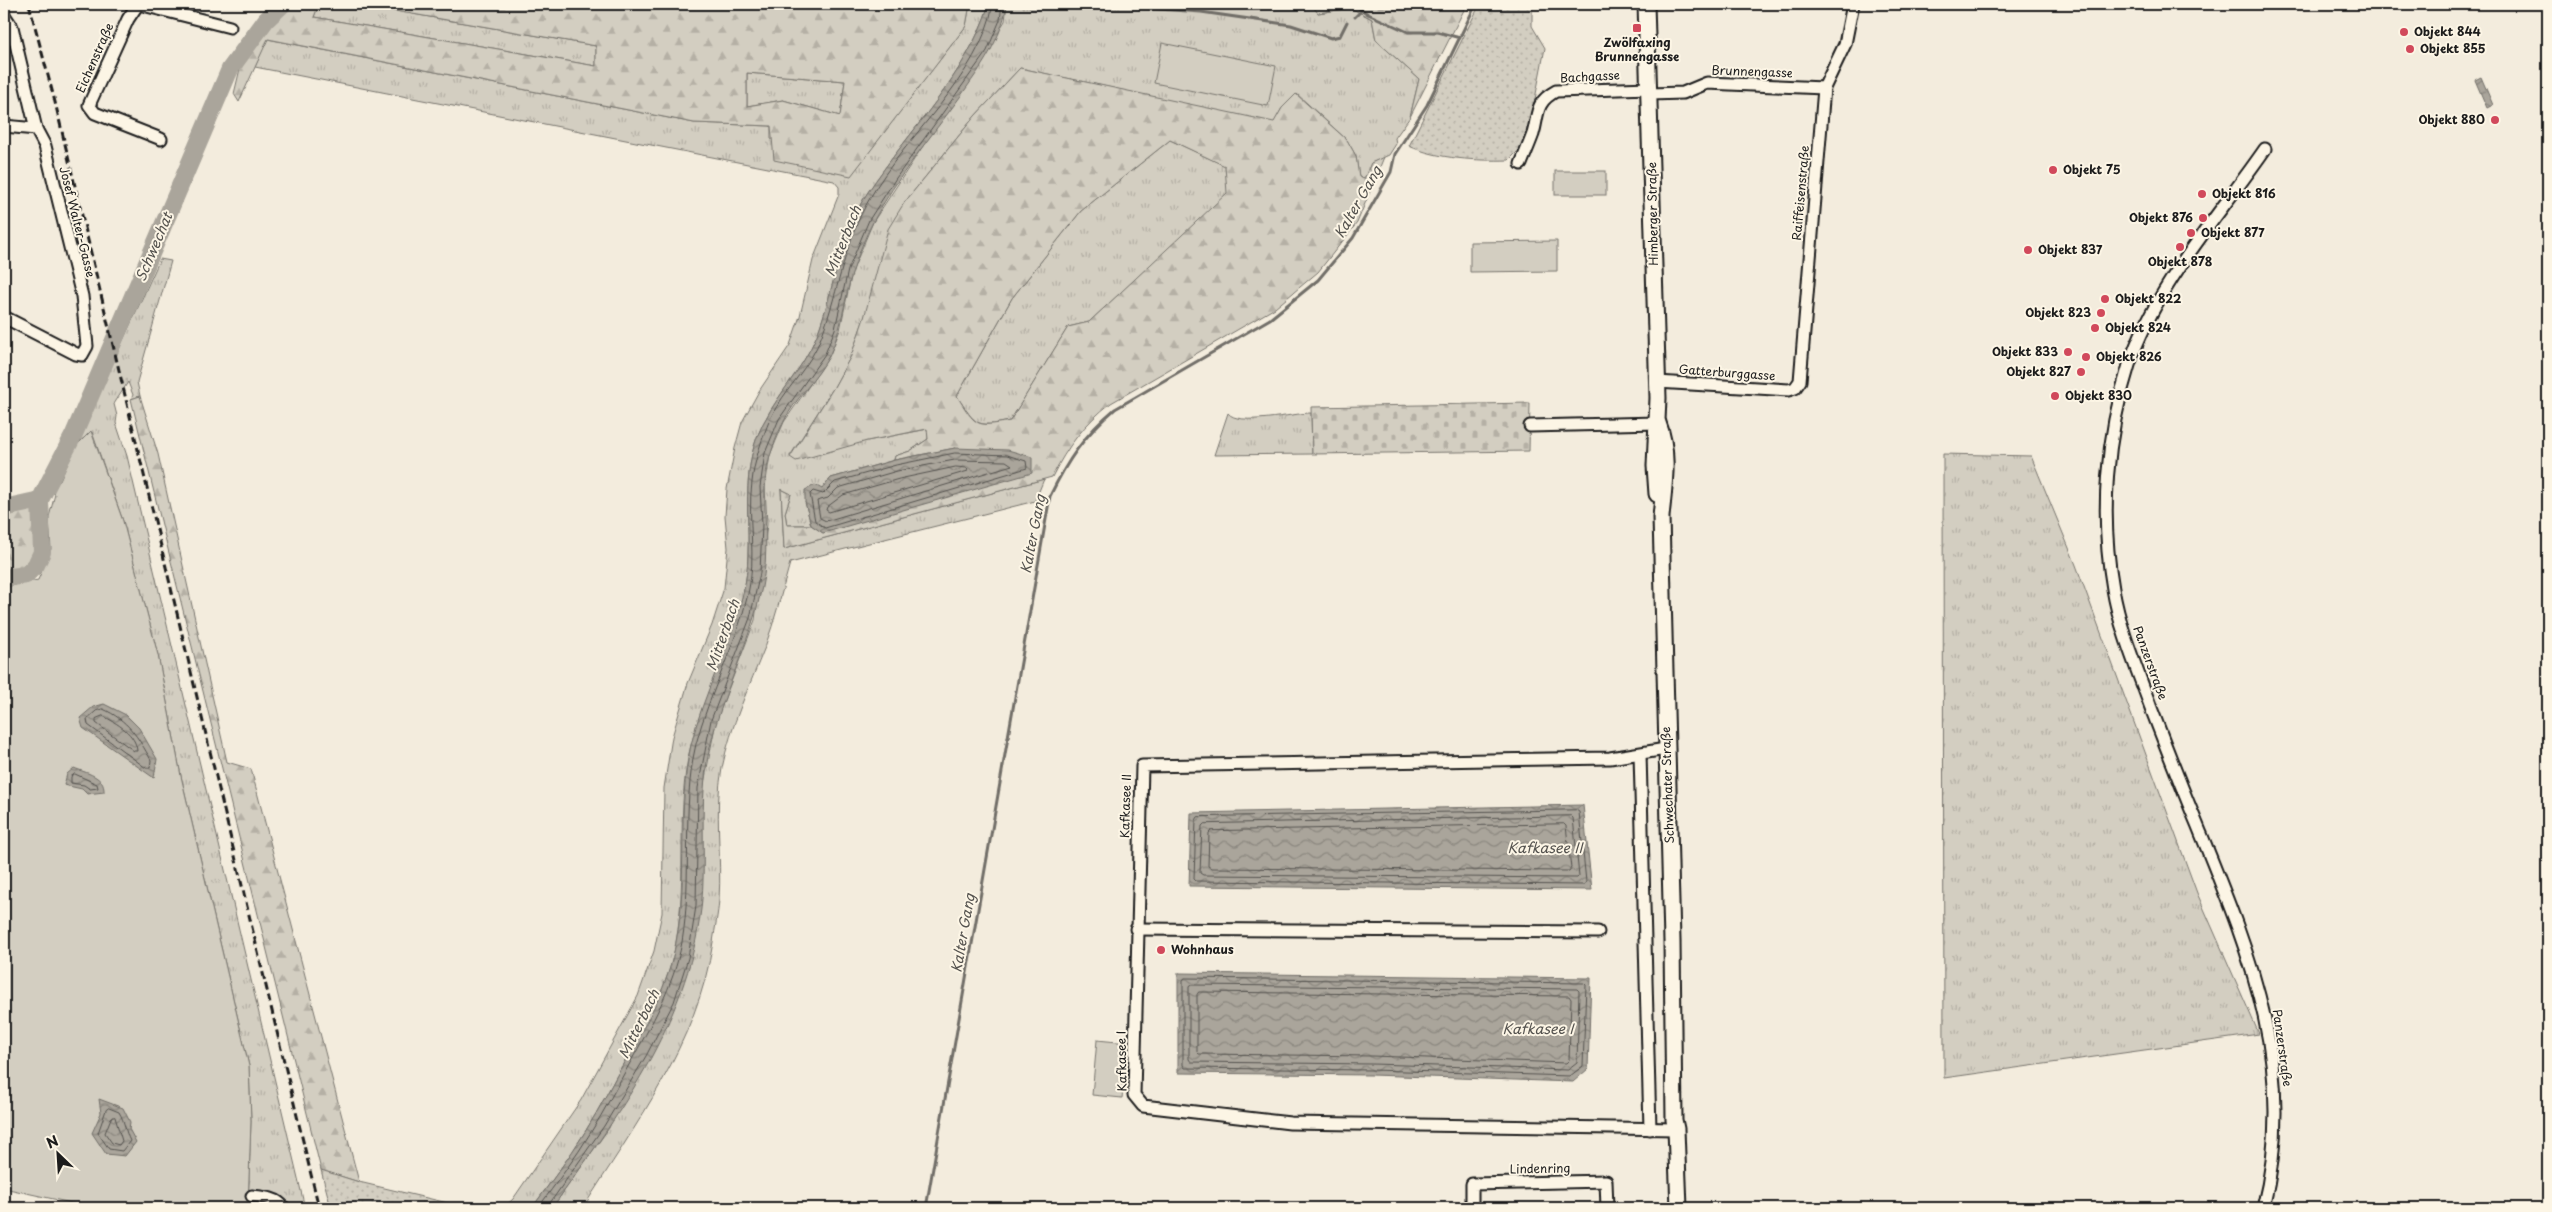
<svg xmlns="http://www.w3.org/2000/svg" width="2552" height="1212" viewBox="0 0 2552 1212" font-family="'Playpen Sans',sans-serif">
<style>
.grass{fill:url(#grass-tufts);stroke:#78756e}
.forest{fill:url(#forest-firs);stroke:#78756e;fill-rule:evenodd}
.cemetery{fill:url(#cemetery-stones);stroke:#78756e}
.park{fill:#d3cec1;stroke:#78756e}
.garden{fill:url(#garden-dots);stroke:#78756e}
.water{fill:url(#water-waves);stroke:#716e68}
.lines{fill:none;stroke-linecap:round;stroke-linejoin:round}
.shore{stroke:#55534f;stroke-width:1}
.stream{stroke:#716e68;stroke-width:3}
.river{stroke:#aaa59b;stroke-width:18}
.minor-casing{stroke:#1c1c1c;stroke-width:15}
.secondary-casing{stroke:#1c1c1c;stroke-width:19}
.minor{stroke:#fcf5e5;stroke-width:11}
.secondary{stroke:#fcf5e5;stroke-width:15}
.rail{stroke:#1c1c1c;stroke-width:3;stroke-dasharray:8 4;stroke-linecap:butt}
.poi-dot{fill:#d1495b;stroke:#fcf5e5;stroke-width:2}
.labels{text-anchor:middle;stroke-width:4;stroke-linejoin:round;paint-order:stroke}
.poi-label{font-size:12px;font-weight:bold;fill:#1c1c1c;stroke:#fcf5e5;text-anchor:start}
.street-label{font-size:12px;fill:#1c1c1c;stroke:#fcf5e5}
.water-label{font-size:14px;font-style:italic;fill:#55534f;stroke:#fcf5e5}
</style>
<defs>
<pattern id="grass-tufts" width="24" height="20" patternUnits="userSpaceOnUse" patternTransform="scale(1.25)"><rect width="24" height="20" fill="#d3cec1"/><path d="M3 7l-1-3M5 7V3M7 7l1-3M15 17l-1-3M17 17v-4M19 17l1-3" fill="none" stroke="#b5b0a5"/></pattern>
<pattern id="forest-firs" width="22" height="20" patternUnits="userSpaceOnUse" patternTransform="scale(1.25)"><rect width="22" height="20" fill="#d3cec1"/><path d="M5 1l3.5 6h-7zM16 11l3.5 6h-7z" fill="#b5b0a5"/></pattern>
<pattern id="cemetery-stones" width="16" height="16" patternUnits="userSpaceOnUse" patternTransform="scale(1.25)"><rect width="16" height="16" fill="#d3cec1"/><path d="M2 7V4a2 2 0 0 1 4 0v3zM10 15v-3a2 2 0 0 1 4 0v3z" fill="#b5b0a5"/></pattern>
<pattern id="garden-dots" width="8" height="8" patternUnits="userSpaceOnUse" patternTransform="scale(1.25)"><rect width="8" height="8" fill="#d3cec1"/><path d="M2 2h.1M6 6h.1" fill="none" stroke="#b5b0a5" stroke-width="1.8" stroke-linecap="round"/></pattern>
<pattern id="water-waves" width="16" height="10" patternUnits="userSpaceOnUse" patternTransform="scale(1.25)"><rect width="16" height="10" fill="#aaa59b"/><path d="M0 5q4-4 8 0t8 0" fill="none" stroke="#8a867e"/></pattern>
</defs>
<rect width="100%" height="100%" fill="#f3ecdd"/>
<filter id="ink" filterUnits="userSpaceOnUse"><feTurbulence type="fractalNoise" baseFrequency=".02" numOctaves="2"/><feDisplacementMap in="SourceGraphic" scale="10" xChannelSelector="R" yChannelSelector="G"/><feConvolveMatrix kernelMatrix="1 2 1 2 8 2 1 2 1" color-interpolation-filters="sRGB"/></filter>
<g filter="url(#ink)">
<g class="grass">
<polygon points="319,4 355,4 596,46 596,66 314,17"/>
<path d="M970,4h19c-22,72 -80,126 -121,188 -29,43 -33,96 -51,143 -15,37 -45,64 -60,102 -19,53 -1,105 -14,157 -13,52 -38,99 -52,151 -16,61 -3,133 -15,197 -7,42 -28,79 -49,115 -14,25 -27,51 -42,75 -16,26 -35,51 -53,76h-29l10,-9 68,-99 57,-104 16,-45 8,-38 2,-125 8,-51 16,-54 24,-58 12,-37 4,-40 -3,-32 2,-27 8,-41 7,-26 17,-31 31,-46 10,-29 13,-56 26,-66v-7l-5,-6 -579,-114 12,-28 427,84 77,3v13l80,36 115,-149z"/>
<path d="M1007,4h304l7,9 33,-5 21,11 4,21 43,39 -9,38 -15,21 1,6 -7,11 -18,8 -7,16 -5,-2 -3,-21 -9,-16 -50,-46 -15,14 -8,15 -254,-55 -45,48 -71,87 -53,153 -17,31 -44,69 138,-27v10l-18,12 -15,5 -1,4 -63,18 -9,11 -17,13 6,23h-24l-2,-12 6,-19 -10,-5 3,60 260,-70 -9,22 -245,62c-8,28 -15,57 -25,84 -16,40 -34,78 -43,121 -8,43 0,89 -3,132 -1,14 -4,28 -6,42 -15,100 -78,183 -130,266h-31l57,-80 92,-222 2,-117 13,-68 39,-101 12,-96 -2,-37 5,-32 14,-33 45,-65 11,-27 12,-58 21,-50 132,-201z"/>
<polygon points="747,73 845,81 840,116 783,100 747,106"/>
<path d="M1170,140l56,26 2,27 -139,129 -21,5 -58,94c-35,7 -34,4 -53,-25l55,-98 69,-87z"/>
<polygon points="160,259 171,261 137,382 140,396 131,399 133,395 128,382 114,404 117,416 116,423 127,456 305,1208 248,1208 251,1121 249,1066 181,776 158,655 123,521 92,432 76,444"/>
<path d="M1228,413c10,14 66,0 83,0l1,41 -98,1z"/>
<polygon points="1943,454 2031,456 2076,565 2197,893 2259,1034 1944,1078"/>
</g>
<g class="forest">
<path d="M293,4h26l-5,13 282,49v-20l-241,-42h615l-4,22 -115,150 -77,-16 -3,-34 -77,-3 -426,-84 -29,63 -5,-8 9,-38 30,-37zM747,73l98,8 -5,35 -57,-16 -36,6z"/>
<polygon points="1311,4 1467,4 1410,117 1419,79 1376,40 1372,19 1351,8 1318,13"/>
<path d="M1020,68l254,54 8,-14 14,-14 51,46 9,16 3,21 5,2 7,-16 13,-6 -27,66 -39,49 -43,36 -164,95c-27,21 -44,44 -59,74l-268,72 -3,-60 10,5 -6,19 2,12h24l12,8 132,-85 -61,12 1,-4 15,-5 18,-12 -1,-10 -60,12 -71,20 -6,-4 44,-70 17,-31 13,-38 24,-89 16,-26 71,-87zM1170,140l55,26 2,27 -138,129 -21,5 -58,94c-35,7 -34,5 -53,-25l55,-98 69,-87z"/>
<polygon points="140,396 158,454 227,762 251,769 359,1182 321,1170 131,399"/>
<polygon points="35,505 41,552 25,579 4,586 4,510"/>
</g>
<polygon class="cemetery" points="1530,403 1529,451 1312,454 1311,407"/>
<g class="park">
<polygon points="1162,43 1276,66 1268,106 1154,83"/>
<rect x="1555" y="171" width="51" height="24"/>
<polygon points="1557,241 1557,271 1470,272 1470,242"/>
<polygon points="91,431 123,521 158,655 181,776 249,1066 251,1121 248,1208 94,1208 4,1188 4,593 10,586 38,580 51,549 49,517 55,494 50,491 52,485 60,481 75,447"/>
<polygon points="1097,1040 1128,1043 1122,1098 1092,1095"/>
</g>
<g class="garden">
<path d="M1480,4h52v22l13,22 -10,51 -13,48 -13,13c-32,1 -71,-1 -100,-14z"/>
<polygon points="321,1170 359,1182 469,1208 331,1208"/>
</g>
<g class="water">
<path d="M989,4h18c-6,37 -26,63 -47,93 -29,40 -64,81 -87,125 -8,15 -15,33 -20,49 -9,27 -10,56 -23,83 -12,25 -36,45 -48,71 -9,20 -17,41 -17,63 -1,34 4,66 -3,99 -12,57 -41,108 -53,164 -11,52 -2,106 -8,158 -14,115 -84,208 -149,299h-20c18,-25 37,-50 53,-76 15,-24 28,-50 42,-75 21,-36 42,-73 49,-115 13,-65 0,-133 15,-197 12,-52 39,-99 52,-151 13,-52 -5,-104 14,-157 15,-38 45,-65 60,-102 18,-47 22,-100 51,-143 41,-62 99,-116 121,-188z"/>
<polygon points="2481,77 2493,105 2487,108 2475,80"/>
<polygon points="955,448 1008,450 1032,457 1032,473 823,533 811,525 805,502 805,490 815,485 822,489 831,478 895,460"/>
<polygon points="104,704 126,715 139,728 157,759 154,778 83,728 80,718 93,707"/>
<path d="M74,768c12,5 31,8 30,24l-17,2 -5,-5 -18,-4 3,-11z"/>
<polygon points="1583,805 1592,890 1189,886 1191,813"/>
<polygon points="1178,973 1591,978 1588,1069 1573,1082 1371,1075 1178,1073"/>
<polygon points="99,1099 123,1108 130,1122 129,1129 136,1142 125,1156 106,1154 92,1133 101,1113"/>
</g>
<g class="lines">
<g class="shore">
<polygon points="955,453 1007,455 1026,461 1027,468 825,528 815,521 810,494 813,491 823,494 835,482 896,465"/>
<polygon points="955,460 1006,461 1012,465 826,521 820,518 817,501 828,498 838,488 897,471"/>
<polygon points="956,467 967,468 968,471 829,512 826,510 827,507 843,495 899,479"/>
<path d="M103,709c25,11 35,28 48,51l-1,8h-4l-58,-43 -1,-6 9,-8z"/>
<path d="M103,716c14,7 33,18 34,35h-3l-38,-28v-4z"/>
<polygon points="75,774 97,784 98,788 90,789 84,785 71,783 71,777"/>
<polygon points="1576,810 1579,812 1586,882 1584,885 1196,881 1194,879 1196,820 1198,817"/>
<polygon points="1571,816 1573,818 1579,876 1577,878 1203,875 1200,873 1202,826 1204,824"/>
<polygon points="1564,824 1566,826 1571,868 1569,871 1211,868 1208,866 1209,833 1211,831"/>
<polygon points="1185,978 1584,983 1586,985 1583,1066 1570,1076 1372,1070 1185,1068 1183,1065 1183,981"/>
<polygon points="1192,985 1577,989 1579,991 1577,1063 1568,1070 1372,1064 1191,1062 1189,1059 1189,987"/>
<polygon points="1199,992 1569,996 1571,999 1569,1060 1566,1063 1372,1056 1199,1054 1197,1052 1197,995"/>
<path d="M109,1108l10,4c6,10 6,19 11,29l-8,10 -13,-2 -11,-16 8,-23z"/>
<polygon points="115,1117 122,1141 119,1145 112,1143 105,1133 111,1118"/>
<path d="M538,1208c18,-25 37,-49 53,-76 14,-22 26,-46 39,-69 21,-38 44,-77 52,-121 11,-65 -1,-134 14,-198 13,-51 40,-98 52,-150 9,-38 -1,-74 4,-112 2,-21 10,-43 18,-63 14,-30 41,-52 52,-84 17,-46 23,-95 48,-137 36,-64 110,-120 123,-194"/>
<polyline points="549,1208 550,1203 604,1126 646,1056 674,1002 688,958 696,906 698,788 711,720 750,618 760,573 762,524 760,487 765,453 779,419 825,354 835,329 848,270 869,220 896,178 987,51 1000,20 1002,4"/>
</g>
<g class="stream">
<polyline points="1129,4 1144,8 1201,12 1291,25 1331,38 1340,36 1347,22"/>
<polyline points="1353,4 1368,14 1408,32 1438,32 1460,38"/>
<polyline points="1355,17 1362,10"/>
<path d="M926,1208l124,-712c17,-35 34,-61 65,-87l155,-90 48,-39 35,-42 38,-66 4,-18 32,-49 49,-101"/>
</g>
<g class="river">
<polyline points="4,508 40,500"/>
<polyline points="4,578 26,575 36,565 42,552 40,500 74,434 230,69 266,20 283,4"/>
</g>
<g class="minor-casing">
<g id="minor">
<polyline points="138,4 128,19 89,105 95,113 161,139"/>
<polyline points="139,4 230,27"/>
<polyline points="4,15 12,27 36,129 45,146 82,296 87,346 82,355 76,354 4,317"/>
<polyline points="1650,94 1683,93 1707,83 1824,88"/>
<polyline points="4,126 36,129"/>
<path d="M1521,164c4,-10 8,-19 12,-30 6,-20 1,-31 23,-43l94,-3"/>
<polyline points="1657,382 1789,390 1795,388 1800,381 1824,88 1845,44 1853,4"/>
<polyline points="1530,426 1658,423"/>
<polyline points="1666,749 1610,758 1142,766 1134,1095 1143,1106 1290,1123 1676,1129"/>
<polyline points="1640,754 1650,1129"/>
<polyline points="1136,929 1598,932"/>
<path d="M252,1196c11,1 26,2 32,12"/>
<polyline points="1472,1208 1472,1184 1606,1181 1607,1208"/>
<path d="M2263,1208c36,-140 -14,-256 -66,-384 -16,-38 -31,-77 -46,-116 -14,-39 -31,-78 -38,-119 -13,-74 -7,-152 16,-224 26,-79 89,-148 136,-216"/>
</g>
</g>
<g class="secondary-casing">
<g id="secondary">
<polyline points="1646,4 1658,398 1655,466 1657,494"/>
<path d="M1658,423c12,31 6,62 3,94l11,424 2,179 2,9 3,79"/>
</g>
</g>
<use href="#minor" class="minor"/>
<use href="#secondary" class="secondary"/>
<polyline class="rail" points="29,4 54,98 319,1208"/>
</g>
</g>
<g class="poi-dot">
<rect x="1632" y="23" width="10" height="10" rx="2.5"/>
<circle cx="2404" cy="32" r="5"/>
<circle cx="2410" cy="49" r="5"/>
<circle cx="2495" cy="120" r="5"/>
<circle cx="2053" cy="170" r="5"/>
<circle cx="2202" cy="194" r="5"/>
<circle cx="2203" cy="218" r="5"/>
<circle cx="2191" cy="233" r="5"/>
<circle cx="2180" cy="247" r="5"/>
<circle cx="2028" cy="250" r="5"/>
<circle cx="2105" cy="299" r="5"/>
<circle cx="2101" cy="313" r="5"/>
<circle cx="2095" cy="328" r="5"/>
<circle cx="2068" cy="352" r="5"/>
<circle cx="2086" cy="357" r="5"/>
<circle cx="2081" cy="372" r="5"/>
<circle cx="2055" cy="396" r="5"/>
<circle cx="1161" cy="950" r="5"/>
</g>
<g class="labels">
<g class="poi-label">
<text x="2414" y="36">Objekt 844</text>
<text x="1637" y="47" text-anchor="middle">Zwölfaxing<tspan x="1637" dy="14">Brunnengasse</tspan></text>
<text x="2420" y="53">Objekt 855</text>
<text x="2485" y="124" text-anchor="end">Objekt 880</text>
<text x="2063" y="174">Objekt 75</text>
<text x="2212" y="198">Objekt 816</text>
<text x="2193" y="222" text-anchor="end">Objekt 876</text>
<text x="2201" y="237">Objekt 877</text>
<text x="2038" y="254">Objekt 837</text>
<text x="2180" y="266" text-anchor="middle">Objekt 878</text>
<text x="2115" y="303">Objekt 822</text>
<text x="2091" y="317" text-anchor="end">Objekt 823</text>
<text x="2105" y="332">Objekt 824</text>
<text x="2058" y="356" text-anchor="end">Objekt 833</text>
<text x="2096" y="361">Objekt 826</text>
<text x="2071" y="376" text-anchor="end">Objekt 827</text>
<text x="2065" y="400">Objekt 830</text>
<text x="1171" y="954">Wohnhaus</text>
</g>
<g class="street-label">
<text transform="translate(95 58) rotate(-66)" y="4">Eichenstraße</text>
<text transform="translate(1752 72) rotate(2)" y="4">Brunnengasse</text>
<text transform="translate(1590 77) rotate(-3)" y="4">Bachgasse</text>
<text transform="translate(1801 193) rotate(-85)" y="4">Raiffeisenstraße</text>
<text transform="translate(1653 214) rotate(-91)" y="4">Himberger Straße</text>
<text transform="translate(77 222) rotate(76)" y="4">Josef Walter-Gasse</text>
<text transform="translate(1727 373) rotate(4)" y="4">Gatterburggasse</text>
<text transform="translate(2150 663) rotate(70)" y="4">Panzerstraße</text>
<text transform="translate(1668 785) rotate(-92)" y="4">Schwechater Straße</text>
<text transform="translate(1126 806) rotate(-88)" y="4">Kafkasee II</text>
<text transform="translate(2282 1048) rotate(82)" y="4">Panzerstraße</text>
<text transform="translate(1122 1061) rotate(-91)" y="4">Kafkasee I</text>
<text transform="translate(1540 1169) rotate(-1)" y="4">Lindenring</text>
</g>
<g class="water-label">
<text transform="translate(1358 202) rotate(-60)" y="5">Kalter Gang</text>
<text transform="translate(843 241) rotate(-68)" y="5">Mitterbach</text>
<text transform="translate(154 247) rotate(-67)" y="5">Schwechat</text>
<text transform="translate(1033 534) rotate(-79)" y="5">Kalter Gang</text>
<text transform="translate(723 635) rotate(-71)" y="5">Mitterbach</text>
<text x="1545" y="853">Kafkasee II</text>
<text transform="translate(963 933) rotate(-80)" y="5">Kalter Gang</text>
<text transform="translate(639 1024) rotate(-64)" y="5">Mitterbach</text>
<text x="1538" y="1034">Kafkasee I</text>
</g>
</g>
<rect width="2552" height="1212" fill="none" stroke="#fcf5e5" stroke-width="20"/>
<rect x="10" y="10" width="2532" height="1192" fill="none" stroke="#1c1c1c" stroke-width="2" filter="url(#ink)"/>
<g transform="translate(58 1154) rotate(335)" stroke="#fcf5e5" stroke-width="4" paint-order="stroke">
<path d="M0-4L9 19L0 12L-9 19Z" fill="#1c1c1c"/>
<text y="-8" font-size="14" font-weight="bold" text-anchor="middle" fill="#1c1c1c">N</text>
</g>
</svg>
